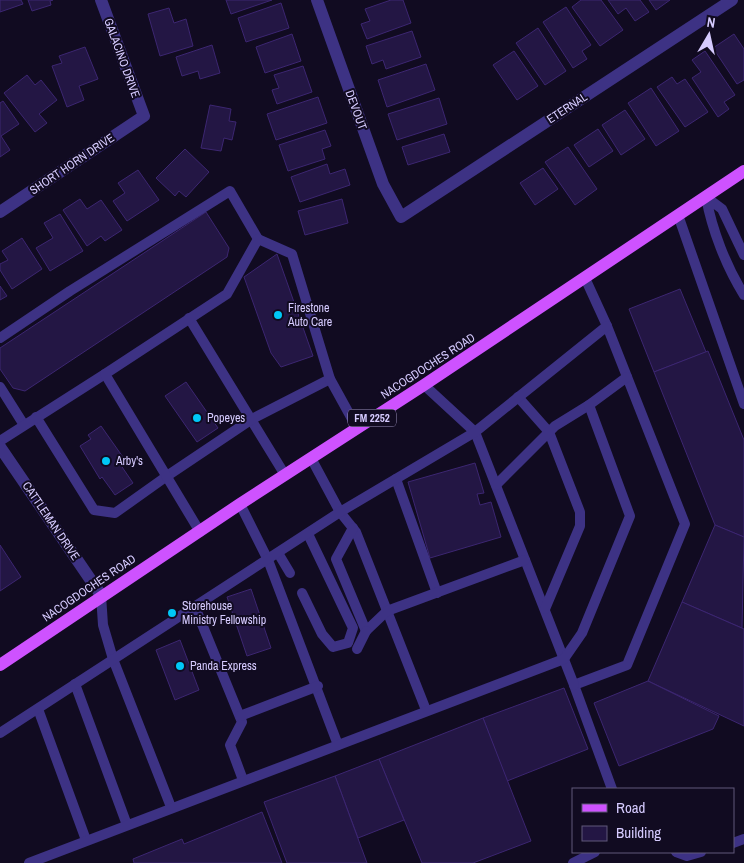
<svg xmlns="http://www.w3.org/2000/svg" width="744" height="863" viewBox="0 0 744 863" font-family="'Archivo Narrow',sans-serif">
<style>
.building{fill:#231644;stroke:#3c2671}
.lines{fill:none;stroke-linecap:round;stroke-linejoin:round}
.lane{stroke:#3d3284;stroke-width:10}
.street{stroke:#3d3284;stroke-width:12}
.primary{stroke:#ce52ff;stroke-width:12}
.poi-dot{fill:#00c7f6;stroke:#110b21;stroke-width:2}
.labels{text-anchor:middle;stroke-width:4;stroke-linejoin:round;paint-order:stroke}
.shield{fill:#110b21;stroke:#9b91bc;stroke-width:1}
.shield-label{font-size:11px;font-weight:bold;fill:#d6cbff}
.street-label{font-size:12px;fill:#d6cbff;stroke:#110b21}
.poi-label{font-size:12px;fill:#d6cbff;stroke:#110b21;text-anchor:start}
</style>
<rect width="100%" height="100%" fill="#110b21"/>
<g class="building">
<polygon points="0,0 21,0 23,4 0,12"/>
<polygon points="28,0 53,0 50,1 51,5 32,11"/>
<polygon points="226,0 272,0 231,14"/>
<polygon points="391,0 403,0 411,23 367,39 361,24 370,21 365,9"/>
<polygon points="581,0 601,0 623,30 600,46 572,7"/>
<polygon points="608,0 640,0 649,12 635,21 626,8 618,14"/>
<polygon points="649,0 670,0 656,10"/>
<polygon points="281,3 289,28 246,42 238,18"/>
<polygon points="566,7 591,45 582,51 587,59 573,68 543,22"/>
<polygon points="169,8 174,23 186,19 193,46 160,56 148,14"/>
<polygon points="538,28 566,71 545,85 516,43"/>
<polygon points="412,31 421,57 386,69 383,60 372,64 366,46"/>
<polygon points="292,34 301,61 265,73 256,47"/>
<polygon points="734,34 744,49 744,80 737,84 713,48"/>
<polygon points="212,45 220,73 200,79 198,71 182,76 176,57"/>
<polygon points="85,47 98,79 79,86 84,100 67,107 52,66 62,63 59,56"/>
<polygon points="514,51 538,86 517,100 493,65"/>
<polygon points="705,51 735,95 724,102 729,109 718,117 692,78 701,72 692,60"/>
<polygon points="426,64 435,90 387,107 378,80"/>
<polygon points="303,66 312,92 277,104 272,90 279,88 274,75"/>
<polygon points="27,75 35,85 41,80 57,100 39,114 47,123 35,132 4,93"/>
<polygon points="672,77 677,84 685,79 708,112 685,127 657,87"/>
<polygon points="651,88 679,131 656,146 628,103"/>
<polygon points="318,97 327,123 276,140 267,114"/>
<polygon points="439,98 447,124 397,140 388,114"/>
<polygon points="3,101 19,124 1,136 10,150 0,157 0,103"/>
<polygon points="210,105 231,109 229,121 236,122 232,140 224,138 221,151 201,148"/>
<polygon points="625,110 645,139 621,155 602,125"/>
<polygon points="598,129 613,151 589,167 574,145"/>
<polygon points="325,130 331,146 322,149 325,159 288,171 279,145"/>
<polygon points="444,134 450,152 408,165 402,147"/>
<polygon points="568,147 597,189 575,205 545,162"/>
<polygon points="185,149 209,172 186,197 179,191 175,196 156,178"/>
<polygon points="327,164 330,174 345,169 350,185 300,202 291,177"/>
<polygon points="543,168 558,189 535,205 520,183"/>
<polygon points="138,170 159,200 127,221 113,201 125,193 118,183"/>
<polygon points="80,199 87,209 101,200 122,230 105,241 101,236 87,246 63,210"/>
<polygon points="342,199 348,223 305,235 298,211"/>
<polygon points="206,212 229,248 227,257 25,391 13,388 0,369 0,348"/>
<polygon points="60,214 83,251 50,271 36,248 53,238 44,223"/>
<polygon points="22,238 42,269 12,289 0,270 0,264 8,260 2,251"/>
<polygon points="277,254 313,356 281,367 271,353 244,277"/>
<polygon points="0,286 7,296 0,300"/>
<polygon points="680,289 706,352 654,372 629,309"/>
<polygon points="708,351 744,440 744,537 715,525 654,372"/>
<polygon points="186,382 218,428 197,442 165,396"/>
<polygon points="101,426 125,460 120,464 133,483 115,495 102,477 100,479 80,446 91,439 88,435"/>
<polygon points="475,463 484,493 477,494 480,505 491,502 501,537 430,558 408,482"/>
<polygon points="715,525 744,537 742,628 682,602"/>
<polygon points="0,545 21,577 0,591"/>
<polygon points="251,589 271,648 247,656 227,597"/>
<polygon points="682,602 744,629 744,726 648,681"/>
<polygon points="180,640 199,690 175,700 156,650"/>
<polygon points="648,681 719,716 713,729 619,766 594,703"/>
<polygon points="564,688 588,749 507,781 483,718"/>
<polygon points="483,718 531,841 473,863 422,863 379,759"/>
<polygon points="379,759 404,820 358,838 335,776"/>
<polygon points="335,776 367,863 287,863 264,802"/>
<polygon points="262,812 282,863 134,863 133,859 182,839 184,844"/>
</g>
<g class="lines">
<g class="lane">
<polyline points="678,215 744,404"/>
<path d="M744,255l-22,-46 -16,-12c6,33 20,69 38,98"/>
<polyline points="585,278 607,326 685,524 627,665 574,685 612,789"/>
<polyline points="189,318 285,475"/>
<polyline points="0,338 70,291 230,191 258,239"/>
<polyline points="424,385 475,432 574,685"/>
<polyline points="0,387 24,425"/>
<polyline points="518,397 549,432 580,512 580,526 545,609"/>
<polyline points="36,417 94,510 115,513 167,476 252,419 330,379"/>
<polyline points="0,441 105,374"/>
<polyline points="311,458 340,512 356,532 426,710"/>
<polyline points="396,479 437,593"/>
<polyline points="496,485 555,426 589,405"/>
<polyline points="240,504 268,560 338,745"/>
<polyline points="353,528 336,559 366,631 387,611 525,560"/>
<polyline points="200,532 105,374 227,294 258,239 292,254 330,379 357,428"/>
<polyline points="278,553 290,573"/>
<polyline points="302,593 322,634 333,647 348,643 353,628 308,534"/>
<polyline points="101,595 103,625 113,659 171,807"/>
<polyline points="195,607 242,722 230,745 243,780"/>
<polyline points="357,649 366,631"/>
<polyline points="75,684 127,825"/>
<polyline points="38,709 86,840"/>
<polyline points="240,716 318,686"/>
<polyline points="0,733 340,512 475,432 607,326"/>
<polyline points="733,843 744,839"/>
<polyline points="676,852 687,856 701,852"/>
<polyline points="29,863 564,659 582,633 630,516 589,405 627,377"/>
<polyline points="573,863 595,852"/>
</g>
<g class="street">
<polyline points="317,0 383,184 401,217 732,0"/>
<polyline points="0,212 144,116 101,0"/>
<polyline points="0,447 101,595"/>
</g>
<polyline class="primary" points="0,665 240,504 424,385 744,171"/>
</g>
<g class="poi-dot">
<circle cx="278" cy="315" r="5"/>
<circle cx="197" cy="418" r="5"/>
<circle cx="106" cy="461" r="5"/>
<circle cx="172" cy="613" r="5"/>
<circle cx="180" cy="666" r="5"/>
</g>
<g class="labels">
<rect class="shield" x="348" y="409.5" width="48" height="17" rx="4"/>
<g class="shield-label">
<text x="372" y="422">FM 2252</text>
</g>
<g class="street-label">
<text transform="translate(122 58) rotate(70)" y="4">GALACINO DRIVE</text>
<text transform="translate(567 108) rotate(-33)" y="4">ETERNAL</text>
<text transform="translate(356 110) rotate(70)" y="4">DEVOUT</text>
<text transform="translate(72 164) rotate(-34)" y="4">SHORT HORN DRIVE</text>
<text transform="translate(428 366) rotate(-33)" y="4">NACOGDOCHES ROAD</text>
<text transform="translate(51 521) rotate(56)" y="4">CATTLEMAN DRIVE</text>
<text transform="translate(89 588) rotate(-34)" y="4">NACOGDOCHES ROAD</text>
</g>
<g class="poi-label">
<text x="288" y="312">Firestone<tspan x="288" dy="14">Auto Care</tspan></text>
<text x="207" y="422">Popeyes</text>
<text x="116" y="465">Arby's</text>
<text x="182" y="610">Storehouse<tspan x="182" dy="14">Ministry Fellowship</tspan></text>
<text x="190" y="670">Panda Express</text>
</g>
</g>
<rect x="572" y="788" width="162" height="65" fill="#110b21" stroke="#60587a"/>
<rect x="582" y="804" width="25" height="8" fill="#ce52ff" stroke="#60587a"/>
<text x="616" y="813" font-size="15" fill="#d6cbff">Road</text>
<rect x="582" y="826" width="25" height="15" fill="#231644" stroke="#60587a"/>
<text x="616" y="838" font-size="15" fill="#d6cbff">Building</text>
<g transform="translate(709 35) rotate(9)" stroke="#110b21" stroke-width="4" paint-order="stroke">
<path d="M0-4L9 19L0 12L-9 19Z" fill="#d6cbff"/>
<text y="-8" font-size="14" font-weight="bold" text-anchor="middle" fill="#d6cbff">N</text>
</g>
</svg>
